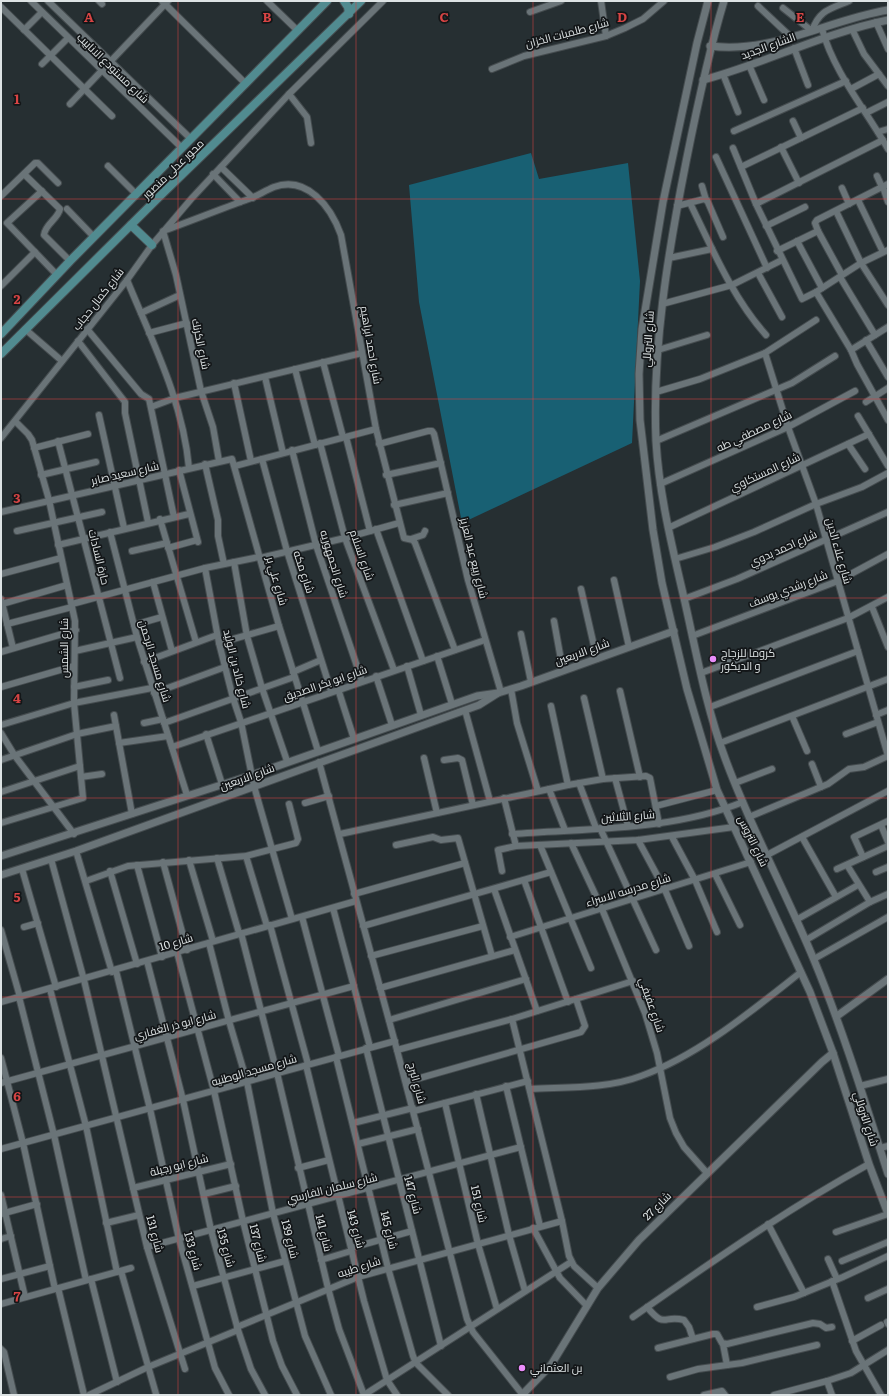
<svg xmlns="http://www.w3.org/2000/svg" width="889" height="1396" viewBox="0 0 889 1396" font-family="Literata,Cairo,serif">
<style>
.green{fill:#186073}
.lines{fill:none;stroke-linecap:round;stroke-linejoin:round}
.minor-casing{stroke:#454c4f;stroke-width:8}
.tertiary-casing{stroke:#454c4f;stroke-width:9}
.secondary-casing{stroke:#454c4f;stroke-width:10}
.minor{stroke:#6a7478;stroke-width:6}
.tertiary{stroke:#6a7478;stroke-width:7}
.secondary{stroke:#518b90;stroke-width:8}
.grid{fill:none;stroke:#d74444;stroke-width:1;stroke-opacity:0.55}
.poi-dot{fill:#eb8dfb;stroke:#131618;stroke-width:1.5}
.labels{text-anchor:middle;stroke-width:3.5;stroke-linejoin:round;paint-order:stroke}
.street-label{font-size:11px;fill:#dde3e4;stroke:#131618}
.poi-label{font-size:11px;fill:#dde3e4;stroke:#131618;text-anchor:start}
.grid-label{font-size:13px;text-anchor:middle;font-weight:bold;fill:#d74444;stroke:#131618;stroke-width:3.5;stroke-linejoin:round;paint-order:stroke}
</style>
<rect width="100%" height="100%" fill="#262f32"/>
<polygon class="green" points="531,153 539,179 628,163 640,281 632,443 462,523 419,302 409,185"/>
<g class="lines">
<g class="minor-casing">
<g id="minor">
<polyline points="31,1 182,148"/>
<polyline points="48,1 191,139"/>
<polyline points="99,1 102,4"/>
<polyline points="162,1 246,84"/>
<polyline points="267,1 298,31"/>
<polyline points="601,1 606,36"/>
<polyline points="758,6 792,38"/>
<polyline points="1,7 112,116"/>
<path d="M783,8l29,23c7,-21 18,-22 37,-30"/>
<polyline points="530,12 561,1"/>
<polyline points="876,22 888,49"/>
<path d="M822,29c12,44 44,81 66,120"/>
<polyline points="852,29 864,54 888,86"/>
<polyline points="24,30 42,12"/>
<polyline points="794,48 808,85"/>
<polyline points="42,64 68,38"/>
<polyline points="749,65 764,100"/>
<polyline points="492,69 524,56 606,36 625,28 643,19 664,1"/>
<polyline points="723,74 738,112"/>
<polyline points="851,89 879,74"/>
<polyline points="289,94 307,117 311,143"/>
<polyline points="70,104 168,1"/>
<polyline points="866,113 888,102"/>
<polyline points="793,121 801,138"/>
<polyline points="734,131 846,81"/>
<polyline points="878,132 888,129"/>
<polyline points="781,147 799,183"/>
<polyline points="733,148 756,204 802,299 816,292 861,263 888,250"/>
<polyline points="716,157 767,268"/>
<polyline points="108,166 136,194"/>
<polyline points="221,167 253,198"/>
<polyline points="741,167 863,108"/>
<path d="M24,174l36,35c-2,10 -15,15 -16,26l26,26"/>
<polyline points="213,174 240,202"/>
<polyline points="877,176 882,187"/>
<polyline points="702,186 706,200"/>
<polyline points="883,187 888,202"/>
<polyline points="842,188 849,204"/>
<polyline points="42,191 7,223 57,275"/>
<polyline points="1,196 35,163 38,163 58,183"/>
<polyline points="858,200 883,252"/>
<path d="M690,203c22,45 42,94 76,132"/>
<polyline points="756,204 883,140"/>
<polyline points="677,206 704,199 707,200 723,237"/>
<polyline points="67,209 94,237"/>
<polyline points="836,211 861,263 888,305"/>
<polyline points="766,226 805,207"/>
<polyline points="818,231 842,275"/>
<polyline points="797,241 822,288"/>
<polyline points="777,251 818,231 815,223 817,220 888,184"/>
<polyline points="669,258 712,249"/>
<polyline points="758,273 782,317"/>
<polyline points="840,277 875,335"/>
<path d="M127,280c25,61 56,121 62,188"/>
<polyline points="1,286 35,252"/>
<polyline points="816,292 851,350 857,364 888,420"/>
<polyline points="662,304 732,285 782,260"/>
<polyline points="141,313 180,295"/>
<polyline points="25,329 62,361"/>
<polyline points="87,329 141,394 149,399 174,517"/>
<polyline points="149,333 187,323"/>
<polyline points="866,340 888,377"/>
<polyline points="78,341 125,402 125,413 148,522"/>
<polyline points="658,350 707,335"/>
<polyline points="851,350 888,327"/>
<polyline points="765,353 788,427 816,504 888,756"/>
<polyline points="323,362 343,437"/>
<polyline points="295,369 315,445"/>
<polyline points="265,377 283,453"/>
<polyline points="234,383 251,461"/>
<polyline points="656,392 700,379 765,353 816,320"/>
<polyline points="866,402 888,388"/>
<polyline points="151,407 175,398 362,353"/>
<polyline points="99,415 124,528"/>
<polyline points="858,416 888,466"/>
<polyline points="346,437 370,531"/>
<polyline points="1,438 127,280 152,245 192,198 289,94 383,1"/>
<polyline points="58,441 120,678"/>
<polyline points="656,441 792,383 835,356"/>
<polyline points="320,443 345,538 394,670"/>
<polyline points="379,444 428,431 432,431 434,434 468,580 501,692"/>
<polyline points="848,444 865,469"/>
<polyline points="34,448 88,434"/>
<polyline points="292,450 316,545 362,681"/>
<polyline points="262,459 287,551 331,691"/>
<path d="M219,461l-6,-34 -12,-36 -25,-116 -13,-44c28,-10 55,-21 83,-31 10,-3 18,-9 28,-13 33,-12 57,20 67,48l35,194 28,109 9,2 2,3 40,107"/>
<polyline points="205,464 218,520 218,536 224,564"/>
<polyline points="235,466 376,429"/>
<polyline points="179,470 198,542"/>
<polyline points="41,475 96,462"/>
<polyline points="386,475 441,463"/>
<polyline points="660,484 788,427 855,391"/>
<polyline points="394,505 448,493"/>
<polyline points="1,512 232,459 279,626 318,751"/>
<polyline points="160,519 196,642"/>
<polyline points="668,528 869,434"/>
<polyline points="376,529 423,661"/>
<polyline points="17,531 102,512"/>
<polyline points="110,532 137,637 187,795"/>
<polyline points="411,539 423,535 425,531"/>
<polyline points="58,545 189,514"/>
<polyline points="168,548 197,540"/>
<polyline points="132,551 167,543"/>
<polyline points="260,558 345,538 399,523"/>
<polyline points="675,559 715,547 754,532 816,504 862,487 888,473"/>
<polyline points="234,562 247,636 262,688 287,761"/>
<polyline points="205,568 219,643 233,698 241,722 254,786 292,919"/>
<polyline points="1,574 61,558"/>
<polyline points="614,580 629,647"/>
<polyline points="153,582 172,651"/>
<polyline points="581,589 597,659"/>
<polyline points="1,599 13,648"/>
<polyline points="684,599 737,579 888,512"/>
<polyline points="2,604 67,585"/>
<polyline points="72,604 205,568 259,557"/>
<polyline points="872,607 888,647"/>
<polyline points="554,621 563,671"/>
<polyline points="7,624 72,607"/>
<polyline points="134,625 162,617"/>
<polyline points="521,634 531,682"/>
<polyline points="692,636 838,581 888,554"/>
<polyline points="219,643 279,626"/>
<polyline points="75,651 137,637"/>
<polyline points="1,652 76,630"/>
<polyline points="437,656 452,704"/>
<polyline points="144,662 217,635"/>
<polyline points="407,666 421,715"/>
<polyline points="293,672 321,660"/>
<polyline points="701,673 848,618 888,597"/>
<polyline points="376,676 392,725"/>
<polyline points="1,687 74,666"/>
<polyline points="74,687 108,680"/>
<polyline points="338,689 354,739"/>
<polyline points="511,689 517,723 538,791"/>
<polyline points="620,691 640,777"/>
<polyline points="154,693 225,667"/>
<polyline points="584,698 603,779"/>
<polyline points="551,706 568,785"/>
<polyline points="710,707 858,651"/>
<polyline points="465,710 490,801"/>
<polyline points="114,715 132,814"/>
<polyline points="876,715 888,710"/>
<polyline points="792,716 807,751"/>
<polyline points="144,723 163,719"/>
<polyline points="164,723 294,677"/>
<polyline points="1,725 74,703 152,688"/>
<polyline points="1,733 15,756 74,834"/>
<polyline points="206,734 222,784"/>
<polyline points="846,734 878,722"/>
<polyline points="119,743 168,736"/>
<polyline points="720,743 888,679"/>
<polyline points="172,747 485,640"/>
<polyline points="424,758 437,813"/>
<polyline points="1,760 77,734 116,726"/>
<polyline points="444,760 458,758 462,760 473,805"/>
<polyline points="319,762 397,1050 467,1319 473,1332 523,1395"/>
<polyline points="812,764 821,787"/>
<polyline points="81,777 102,774"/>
<polyline points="615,778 628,826"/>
<polyline points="579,783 596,828"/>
<polyline points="735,783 772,769"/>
<polyline points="549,789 565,830"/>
<polyline points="1,792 80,766"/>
<polyline points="305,803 329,796"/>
<polyline points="656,806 717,790"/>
<polyline points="749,817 828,784 849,769 864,767 888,756"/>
<polyline points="1,823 83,798 74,703 75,621 49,500 32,440 28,434 15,421"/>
<polyline points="881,825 888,842"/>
<polyline points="600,828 656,950"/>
<polyline points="340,834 568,785 603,779 646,776 650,778 659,824"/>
<path d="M512,834c77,-6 159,-3 231,-32"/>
<polyline points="672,837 695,880 717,932"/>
<polyline points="802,837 836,897"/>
<polyline points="638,840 665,890 689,946"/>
<polyline points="571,843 602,909 645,1013 657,1053 670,1118 676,1133 684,1147 707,1173"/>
<polyline points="396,845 433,837 441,840 458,838 492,956"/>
<polyline points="540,845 591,968"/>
<polyline points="516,846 638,840 734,827"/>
<polyline points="76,851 112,972"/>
<polyline points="767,855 888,791"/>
<polyline points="246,856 267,926"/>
<polyline points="863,857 854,837 888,821"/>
<polyline points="217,858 239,933"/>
<polyline points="51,859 84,980 147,1247 185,1369"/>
<polyline points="189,860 213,941"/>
<polyline points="163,862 187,950"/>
<polyline points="137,865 162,957"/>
<polyline points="847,865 870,902"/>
<polyline points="22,869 56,987"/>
<polyline points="837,869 888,846"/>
<polyline points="110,871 137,964"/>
<polyline points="502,871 498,850 516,846 504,798"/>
<polyline points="876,872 888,867"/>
<polyline points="715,874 740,925"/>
<polyline points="524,880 568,1002"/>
<polyline points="86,881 128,866 246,856 296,843 298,839 289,804"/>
<polyline points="494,889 537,1011"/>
<polyline points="354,894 465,863"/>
<polyline points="333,908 370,1047"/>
<polyline points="302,917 339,1056"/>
<polyline points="796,920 858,885"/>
<polyline points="270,925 308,1064"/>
<polyline points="363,926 551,872"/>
<polyline points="24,927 38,923"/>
<polyline points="1,930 20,997"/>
<polyline points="241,933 277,1073 328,1288 339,1329 364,1395"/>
<polyline points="510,937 751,862"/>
<polyline points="806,940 870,902 888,894"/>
<polyline points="209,943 229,1021 247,1082 273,1213 300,1317 305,1336 331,1395"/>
<polyline points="177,952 214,1091 243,1221 273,1341 282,1366 297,1395"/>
<polyline points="371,956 483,926"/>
<polyline points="814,959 888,917"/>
<polyline points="147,961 183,1100 211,1230 238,1330 251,1369 265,1395"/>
<polyline points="116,971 150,1109 179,1239 215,1368 229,1395"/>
<polyline points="380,988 515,950"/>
<polyline points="50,989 86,1126 117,1272"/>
<polyline points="19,997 54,1135 86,1280"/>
<polyline points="1,1002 356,901"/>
<polyline points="512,1019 562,1221 569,1256 574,1266 598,1288"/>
<polyline points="389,1020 526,979"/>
<polyline points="366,1048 441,1346"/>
<polyline points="397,1050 512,1019 633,981"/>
<polyline points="336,1057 388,1268 413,1356 416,1363 448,1395"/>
<polyline points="1,1058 23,1143"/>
<polyline points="306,1065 364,1301 387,1380 397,1395"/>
<polyline points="406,1082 581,1032 585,1026 576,999"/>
<polyline points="1,1083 354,986"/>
<polyline points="506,1086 540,1226"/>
<polyline points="860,1086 888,1079"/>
<path d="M530,1089c36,-2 77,0 111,-13 57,-20 113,-67 160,-104"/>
<polyline points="476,1094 509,1235 525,1291"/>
<polyline points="445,1103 478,1244 497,1309"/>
<polyline points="414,1111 528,1081"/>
<polyline points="353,1123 413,1108"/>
<polyline points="23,1143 55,1289"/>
<polyline points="358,1144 418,1129"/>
<polyline points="880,1148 888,1146"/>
<polyline points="1,1149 395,1041"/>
<polyline points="298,1168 329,1160"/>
<polyline points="133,1188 231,1164"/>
<polyline points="204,1194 236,1186"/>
<polyline points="1,1195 25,1297"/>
<polyline points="1,1214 37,1204"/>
<polyline points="106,1223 139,1215"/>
<polyline points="768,1224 804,1293"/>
<polyline points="533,1228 560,1278 587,1306"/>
<polyline points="836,1232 888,1214"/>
<polyline points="1,1239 11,1236"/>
<polyline points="147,1247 521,1147"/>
<polyline points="351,1248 412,1231"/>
<polyline points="828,1259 837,1279"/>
<polyline points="321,1260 351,1251"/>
<polyline points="842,1261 888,1242"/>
<polyline points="121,1271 156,1394"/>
<polyline points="1,1279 50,1266"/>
<polyline points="91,1279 117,1382"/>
<polyline points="832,1281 856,1351 881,1395"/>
<polyline points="193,1286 285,1261"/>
<polyline points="58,1288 84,1395"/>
<polyline points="868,1298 888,1289"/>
<polyline points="1,1304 131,1268"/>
<path d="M647,1307c19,23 16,7 37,13l5,7 4,12"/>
<polyline points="757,1307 794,1297 843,1277 888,1256"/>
<path d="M633,1317c77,-54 154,-108 236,-153"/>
<polyline points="887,1322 888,1324"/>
<polyline points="237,1327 358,1277 562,1221"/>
<polyline points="852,1341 881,1325"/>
<polyline points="723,1344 727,1365"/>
<polyline points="658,1348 713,1334 717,1334 722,1343 727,1344 813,1323 820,1324 826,1328 832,1327"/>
<polyline points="1,1349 4,1352 14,1395"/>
<polyline points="670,1377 698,1369 742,1363 817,1345"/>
<polyline points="827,1381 832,1395"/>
<polyline points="89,1395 148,1367 238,1330"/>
<polyline points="364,1395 571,1262"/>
<polyline points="704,1395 722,1391 725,1395"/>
<polyline points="774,1395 827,1381 851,1373 888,1350"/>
</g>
</g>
<g class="tertiary-casing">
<g id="tertiary">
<polyline points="708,1 697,43 663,202 642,329 639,374 640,420 653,530 662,583 687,689 717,790 810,992 833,1053 869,1164 888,1214"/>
<path d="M724,1c-16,53 -27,106 -38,161 -18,91 -34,186 -30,279 3,53 16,105 28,157 12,53 22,109 41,160 25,69 61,134 89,202 29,70 51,142 74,214"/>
<path d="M710,46c63,8 118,-26 178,-36"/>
<path d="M703,80c63,-17 121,-47 185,-60"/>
<polyline points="1,856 252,775 477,696 498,693 521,686 674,631"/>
<polyline points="1,875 76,851 479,705 498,693"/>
<polyline points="837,1016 888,979"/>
<polyline points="522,1395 551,1365 598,1288 639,1240 822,1062 833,1053"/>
</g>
</g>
<g class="secondary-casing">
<g id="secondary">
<polyline points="344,1 348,7 349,14"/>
<polyline points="131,225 152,245"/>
<polyline points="1,334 70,261 327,1"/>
<polyline points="1,354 163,193 361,1"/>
</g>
</g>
<use href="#minor" class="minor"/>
<use href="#tertiary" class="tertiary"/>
<use href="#secondary" class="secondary"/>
</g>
<path class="grid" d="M178,1v1394M356,1v1394M533,1v1394M711,1v1394M1,199h887M1,399h887M1,598h887M1,798h887M1,997h887M1,1197h887"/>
<g class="poi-dot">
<circle cx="713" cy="659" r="4"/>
<circle cx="522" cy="1368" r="4"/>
</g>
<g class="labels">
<g class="street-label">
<text transform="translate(567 33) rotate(-15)" y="4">شارع طلمبات الخزان</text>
<text transform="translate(768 46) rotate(-20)" y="4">الشارع الجديد</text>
<text transform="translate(113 68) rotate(44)" y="4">شارع مستودع الانابيب</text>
<text transform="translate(173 169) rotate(-44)" y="4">محور عدلى منصور</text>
<text transform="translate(98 299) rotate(-52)" y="4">شارع كمال حجاب</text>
<text transform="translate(648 339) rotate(-86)" y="4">شارع التروللي</text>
<text transform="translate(201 344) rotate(78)" y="4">شارع الكرنك</text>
<text transform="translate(371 345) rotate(80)" y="4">شارع احمد ابراهيم</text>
<text transform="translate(754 431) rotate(-25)" y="4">شارع مصطفي طه</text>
<text transform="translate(765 472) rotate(-25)" y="4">شارع المستكاوي</text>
<text transform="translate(125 473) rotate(-13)" y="4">شارع سعيد صابر</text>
<text transform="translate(783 548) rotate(-24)" y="4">شارع احمد بدوي</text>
<text transform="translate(839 551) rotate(74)" y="4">شارع علاء الدين</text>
<text transform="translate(362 555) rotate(71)" y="4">شارع السلام</text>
<text transform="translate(99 557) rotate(76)" y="4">حارة السادات</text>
<text transform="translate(474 558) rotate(76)" y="4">شارع ربيع عبد العزيز</text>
<text transform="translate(334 564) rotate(73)" y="4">شارع الجمهوريه</text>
<text transform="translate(304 572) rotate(72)" y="4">شارع مكه</text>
<text transform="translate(277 581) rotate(74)" y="4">شارع علي بر</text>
<text transform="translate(788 589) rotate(-21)" y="4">شارع رشدي يوسف</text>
<text transform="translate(64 648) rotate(-90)" y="4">شارع الشمس</text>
<text transform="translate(582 652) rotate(-20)" y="4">شارع الاربعين</text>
<text transform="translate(155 661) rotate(73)" y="4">شارع مسجد الرحمن</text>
<text transform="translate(237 669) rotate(76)" y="4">شارع خالد بن الوليد</text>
<text transform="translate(325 683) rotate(-19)" y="4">شارع ابو بكر الصديق</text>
<text transform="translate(247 777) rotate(-20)" y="4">شارع الاربعين</text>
<text transform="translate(628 816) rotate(-4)" y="4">شارع الثلاثين</text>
<text transform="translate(753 841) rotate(64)" y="4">شارع التروس</text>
<text transform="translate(628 890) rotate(-17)" y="4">شارع مدرسه الاسراء</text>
<text transform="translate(176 942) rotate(-17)" y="4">شارع 10</text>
<text transform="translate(652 1005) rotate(71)" y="4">شارع عفيفي</text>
<text transform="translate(175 1025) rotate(-15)" y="4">شارع ابو ذر الغفاري</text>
<text transform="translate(254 1070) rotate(-16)" y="4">شارع مسجد الوطنيه</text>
<text transform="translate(417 1083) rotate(75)" y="4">شارع البرج</text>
<text transform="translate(866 1119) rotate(72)" y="4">شارع التروللي</text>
<text transform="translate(179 1165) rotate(-14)" y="4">شارع ابو رجيلة</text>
<text transform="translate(332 1188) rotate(-14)" y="4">شارع سلمان الفارسي</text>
<text transform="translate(413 1195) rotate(75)" y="4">شارع 147</text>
<text transform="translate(479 1204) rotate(77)" y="4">شارع 151</text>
<text transform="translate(657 1206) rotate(-45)" y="4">شارع 27</text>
<text transform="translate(356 1229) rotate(75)" y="4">شارع 143</text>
<text transform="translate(389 1230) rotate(76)" y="4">شارع 145</text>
<text transform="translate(324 1233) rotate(76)" y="4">شارع 141</text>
<text transform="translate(155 1234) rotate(75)" y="4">شارع 131</text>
<text transform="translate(290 1239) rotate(76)" y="4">شارع 139</text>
<text transform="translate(258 1243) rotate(76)" y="4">شارع 137</text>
<text transform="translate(226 1248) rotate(75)" y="4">شارع 135</text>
<text transform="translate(193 1251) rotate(75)" y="4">شارع 133</text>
<text transform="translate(359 1267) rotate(-18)" y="4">شارع طيبه</text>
</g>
<g class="poi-label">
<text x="721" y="657">كروما للزجاج<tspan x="721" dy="13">و الديكور</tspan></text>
<text x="530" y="1372">بن العثماني</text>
</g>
</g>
<g class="grid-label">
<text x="89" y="22">A</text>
<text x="267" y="22">B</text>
<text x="444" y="22">C</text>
<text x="622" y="22">D</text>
<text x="800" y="22">E</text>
<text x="17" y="104">1</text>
<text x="17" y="304">2</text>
<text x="17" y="503">3</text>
<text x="17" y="703">4</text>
<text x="17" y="902">5</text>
<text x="17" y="1101">6</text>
<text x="17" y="1301">7</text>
</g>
<rect width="889" height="1396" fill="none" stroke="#dde3e4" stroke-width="4"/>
</svg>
